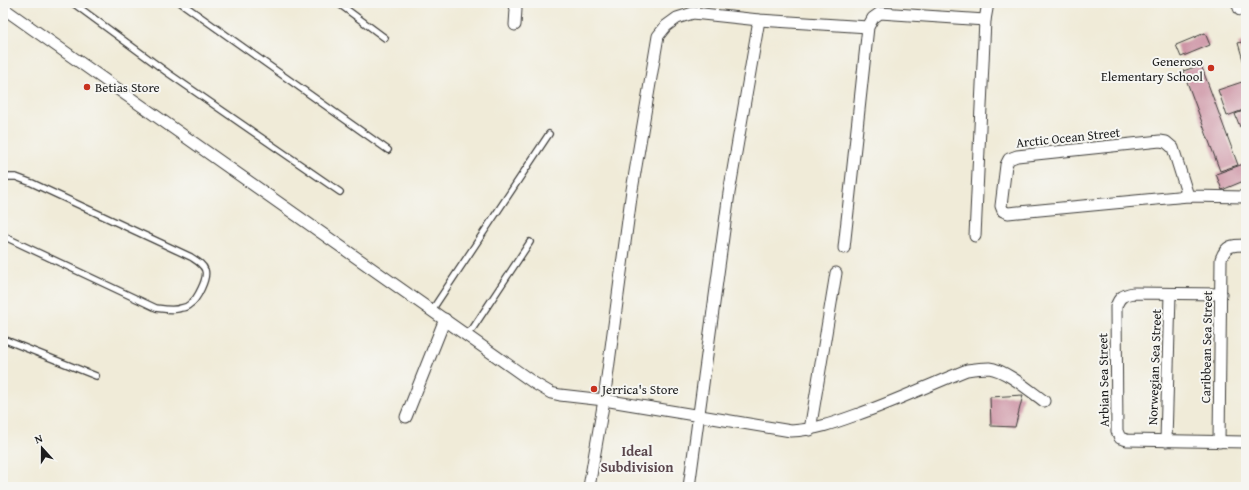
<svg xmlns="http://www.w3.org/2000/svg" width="1249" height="490" viewBox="0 0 1249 490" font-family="'Gentium Book Plus',serif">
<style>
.building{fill:#ce95a6}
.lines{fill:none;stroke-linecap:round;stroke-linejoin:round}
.lane-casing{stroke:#3c3b38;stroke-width:8}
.street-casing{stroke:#3c3b38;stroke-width:13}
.lane{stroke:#fff;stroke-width:5.5}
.street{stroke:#fff;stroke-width:11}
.poi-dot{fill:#c8321e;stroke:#f6f6f2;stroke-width:1.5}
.labels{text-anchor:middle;stroke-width:4;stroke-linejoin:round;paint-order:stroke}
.poi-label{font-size:13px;fill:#1c1c1c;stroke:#f6f6f2;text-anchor:start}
.street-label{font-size:13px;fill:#1c1c1c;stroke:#f6f6f2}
.neighbourhood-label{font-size:14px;font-weight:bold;fill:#5a464c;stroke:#f6f6f2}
</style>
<rect width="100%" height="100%" fill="#f6f6f2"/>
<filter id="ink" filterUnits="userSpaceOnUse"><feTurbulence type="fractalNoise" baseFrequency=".025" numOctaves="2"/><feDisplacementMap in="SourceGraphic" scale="8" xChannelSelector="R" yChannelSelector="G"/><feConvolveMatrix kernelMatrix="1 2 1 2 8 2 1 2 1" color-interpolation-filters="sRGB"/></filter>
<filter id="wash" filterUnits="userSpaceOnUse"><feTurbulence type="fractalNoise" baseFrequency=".012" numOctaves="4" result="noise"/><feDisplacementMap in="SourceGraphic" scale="16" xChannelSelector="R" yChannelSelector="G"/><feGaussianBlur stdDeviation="0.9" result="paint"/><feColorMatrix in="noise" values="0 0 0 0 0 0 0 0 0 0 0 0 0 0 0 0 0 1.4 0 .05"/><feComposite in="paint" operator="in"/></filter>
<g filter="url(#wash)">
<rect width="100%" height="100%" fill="#f0ebd8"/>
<g id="blocks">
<g class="building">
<polygon points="1205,33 1210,45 1181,57 1176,45"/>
<polygon points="1246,41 1246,70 1238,43"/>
<polygon points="1201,65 1238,165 1220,171 1183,71"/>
<polygon points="1245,81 1246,84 1246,109 1227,116 1218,90"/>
<polygon points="1246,110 1246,125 1240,127 1235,114"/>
<polygon points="1246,163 1246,180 1222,190 1216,174"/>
<polygon points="1023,395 1015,427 991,426 990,397"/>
</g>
</g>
</g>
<g filter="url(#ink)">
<use href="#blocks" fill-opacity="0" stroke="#3c3b38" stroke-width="1"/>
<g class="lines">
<g class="lane-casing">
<g id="lane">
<polyline points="73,3 168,73 340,192"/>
<polyline points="181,3 388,150"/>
<polyline points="338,3 385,38"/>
<path d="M3,177h13l16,6 159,74c6,4 12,7 14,13 3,8 -8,30 -15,34 -2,2 -6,4 -9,4 -7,3 -17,1 -25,0l-153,-72"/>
<polyline points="432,310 549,134"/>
<polyline points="467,334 473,328 530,242"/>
<polyline points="3,339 96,376"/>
</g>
</g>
<g class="street-casing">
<g id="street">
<polyline points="514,3 516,9 515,25"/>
<polyline points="1237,3 1240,10"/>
<path d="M3,8l531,375 17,10 9,2 44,5 187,31c23,-1 43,-8 65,-16 38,-13 73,-30 111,-45 7,-1 15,-2 22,-2 17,2 41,23 55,33"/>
<polyline points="1188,196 1173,148 1166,142 1160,141 1017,156 1009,159 1006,165 1001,206 1003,211 1008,213 1188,196 1246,197"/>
<polyline points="975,236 985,20 988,3"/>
<polyline points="844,248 868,27 873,18 880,13 985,20"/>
<path d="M1221,294l-88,-1c-10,2 -14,4 -17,14l1,124 3,7 7,2 119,2"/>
<polyline points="406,417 445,319"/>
<polyline points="810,430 836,273"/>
<polyline points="1166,441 1170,294"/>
<path d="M1219,442l2,-183c5,-14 11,-14 25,-14"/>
<polyline points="589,487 604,400 632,190 658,36 666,26 677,18 693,13 759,20 868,27"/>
<polyline points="689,487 729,193 759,20"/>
</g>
</g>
<use href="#lane" class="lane"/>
<use href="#street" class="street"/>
</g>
</g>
<g class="poi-dot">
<circle cx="1211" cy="68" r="4"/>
<circle cx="87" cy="87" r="4"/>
<circle cx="594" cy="389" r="4"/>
</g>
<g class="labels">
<g class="poi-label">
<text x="1203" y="66" text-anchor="end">Generoso<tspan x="1203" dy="15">Elementary School</tspan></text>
<text x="95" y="92">Betias Store</text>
<text x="602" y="394">Jerrica's Store</text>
</g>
<g class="street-label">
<text transform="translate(1068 137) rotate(-6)" y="5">Arctic Ocean Street</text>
<text transform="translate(1206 347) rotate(-89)" y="5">Caribbean Sea Street</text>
<text transform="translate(1154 367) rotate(-88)" y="5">Norwegian Sea Street</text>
<text transform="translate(1103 380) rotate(-91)" y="5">Arbian Sea Street</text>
</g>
<g class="neighbourhood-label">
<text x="637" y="456">Ideal<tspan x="637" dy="16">Subdivision</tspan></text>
</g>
</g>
<rect width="1249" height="490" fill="none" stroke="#f6f6f2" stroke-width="16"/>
<g transform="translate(42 448) rotate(339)" stroke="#f6f6f2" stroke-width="3" paint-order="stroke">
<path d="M0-3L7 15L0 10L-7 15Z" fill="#1c1c1c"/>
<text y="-6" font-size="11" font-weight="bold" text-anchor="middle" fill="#1c1c1c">N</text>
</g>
</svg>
